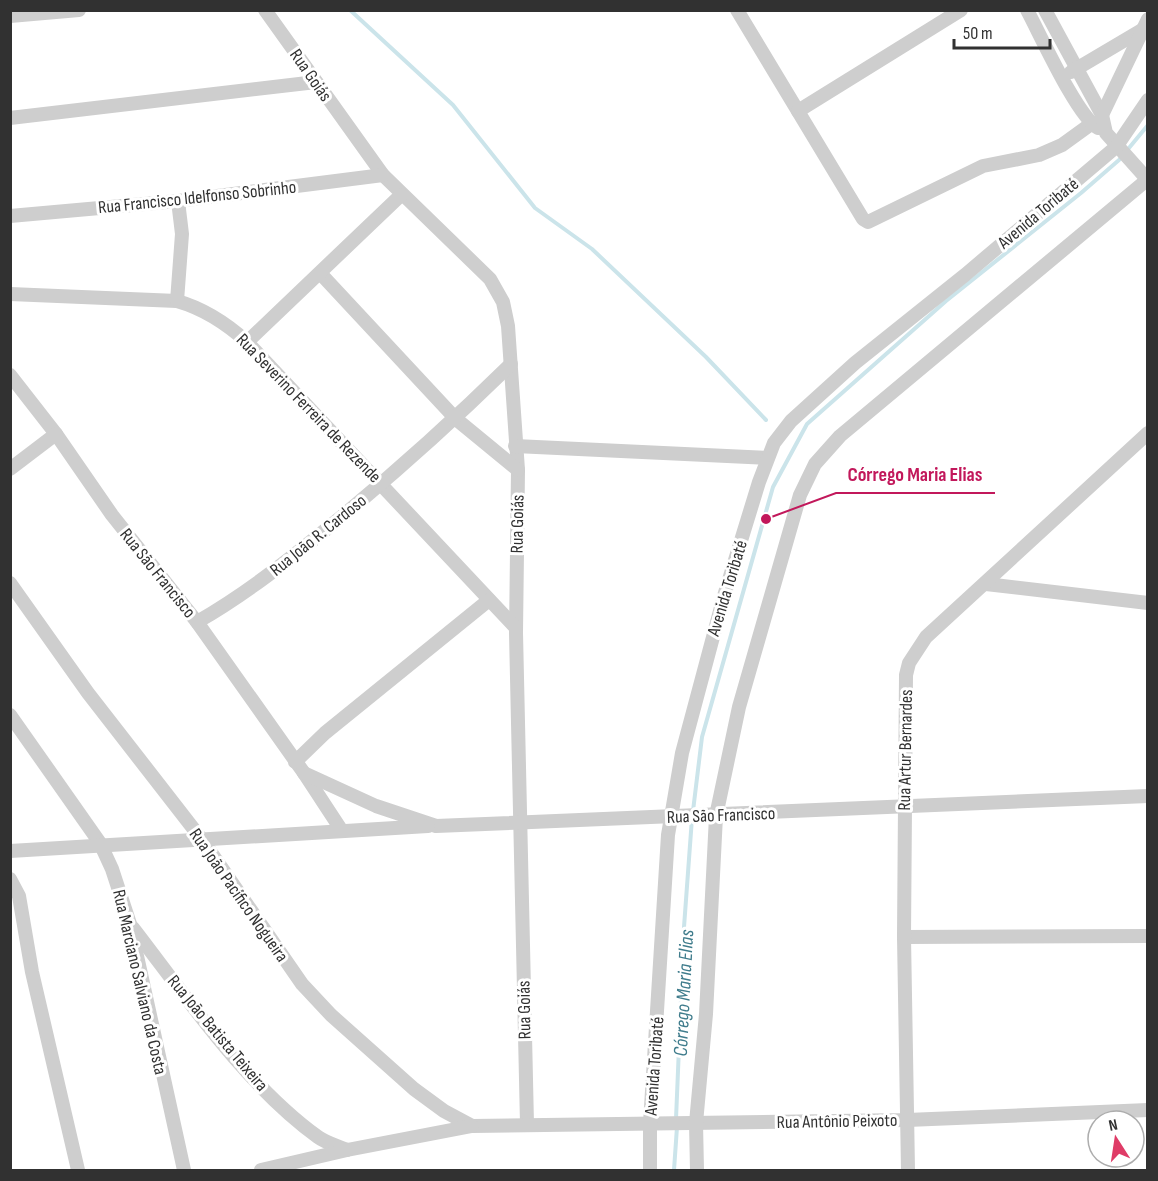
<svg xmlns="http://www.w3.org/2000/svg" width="1158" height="1181" viewBox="0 0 1158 1181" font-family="'Sofia Sans Condensed',sans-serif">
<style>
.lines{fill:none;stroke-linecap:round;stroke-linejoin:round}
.stream{stroke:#cbe4ea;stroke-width:4}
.minor{stroke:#cecece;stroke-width:14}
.labels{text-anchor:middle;stroke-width:6;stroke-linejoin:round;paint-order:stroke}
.street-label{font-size:18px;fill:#313131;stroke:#fff}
.water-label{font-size:20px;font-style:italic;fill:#3f7c8c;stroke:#fff}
.leader{fill:none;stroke:#c2185b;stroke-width:2}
.callout-dot{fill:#c2185b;stroke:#fff;stroke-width:2}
.callout-label{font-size:20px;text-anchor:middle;font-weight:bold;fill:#c2185b;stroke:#fff;stroke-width:6;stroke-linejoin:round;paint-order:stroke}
</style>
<rect width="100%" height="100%" fill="#fff"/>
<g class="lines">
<g class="stream">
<polyline points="350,10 453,105 535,208 592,249 706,357 766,420"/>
<polyline points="693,811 702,737 773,487 807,424 946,301 1081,193 1119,160 1148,125"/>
<polyline points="676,1119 684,927 692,818"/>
<polyline points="674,1170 677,1127"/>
</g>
<g class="minor">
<polyline points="265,10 383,175 490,279 503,302 508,326 518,470 516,633 527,1124"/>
<polyline points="737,10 863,219 868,222 983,166 1039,155 1062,145 1091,124"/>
<path d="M1027,10c14,26 50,106 71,118"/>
<polyline points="1045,10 1102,115 1106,133 1148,180"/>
<polyline points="10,16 79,10"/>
<polyline points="1071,72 1142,30"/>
<polyline points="798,111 961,10"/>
<polyline points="1102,115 1148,19"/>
<polyline points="10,118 316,82"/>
<polyline points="10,216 178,201 383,175"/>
<polyline points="320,273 456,419 518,470"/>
<path d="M10,294l167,7c28,8 49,22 70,41l269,286"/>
<polyline points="177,301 182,234 178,201"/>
<polyline points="247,342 401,195"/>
<polyline points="10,375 56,434 112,515 197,622 304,773 342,831"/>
<polyline points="515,446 767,458"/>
<polyline points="10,469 56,434"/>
<polyline points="10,583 88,693 203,841 302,984 331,1015 414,1089 444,1111 472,1126 907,1120 1148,1110"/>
<polyline points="986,584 1148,603"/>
<path d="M197,622c49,-28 93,-63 137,-99 61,-50 120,-103 177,-159"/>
<polyline points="10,715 100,843 112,869 130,924 184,1170"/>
<polyline points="295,762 325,733 489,600"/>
<polyline points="304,773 376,806 436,826 1148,796"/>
<polyline points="10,851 428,826"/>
<polyline points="10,879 19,896 32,972 78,1170"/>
<path d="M133,928c54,70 113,157 185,209 8,6 20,9 29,13"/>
<polyline points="904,937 1148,936"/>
<polyline points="261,1170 347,1150 472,1126"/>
<polyline points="650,1170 650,1123 668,835 682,753 724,596 759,482 774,443 791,421 855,363 965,275 1116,147 1148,100"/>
<polyline points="697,1170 696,1123 706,1014 716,816 739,707 800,495 815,464 840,436 1148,179"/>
<polyline points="908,1170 904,937 906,675 909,663 926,637 1148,433"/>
</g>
</g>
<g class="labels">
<g class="street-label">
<text transform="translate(311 75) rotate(55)" y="6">Rua Goiás</text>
<text transform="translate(197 197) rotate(-6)" y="6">Rua Francisco Idelfonso Sobrinho</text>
<text transform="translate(1038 213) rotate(-40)" y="6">Avenida Toribaté</text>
<text transform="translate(309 408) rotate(46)" y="6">Rua Severino Ferreira de Rezende</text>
<text transform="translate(517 524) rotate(-89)" y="6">Rua Goiás</text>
<text transform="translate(318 535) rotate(-39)" y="6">Rua João R. Cardoso</text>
<text transform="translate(158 573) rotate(51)" y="6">Rua São Francisco</text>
<text transform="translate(727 588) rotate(-73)" y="6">Avenida Toribaté</text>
<text transform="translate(905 750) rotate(-89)" y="6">Rua Artur Bernardes</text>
<text transform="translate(721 815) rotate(-2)" y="6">Rua São Francisco</text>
<text transform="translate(239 895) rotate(55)" y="6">Rua João Pacífico Nogueira</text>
<text transform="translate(140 982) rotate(77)" y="6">Rua Marciano Salviano da Costa</text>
<text transform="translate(524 1010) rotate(-91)" y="6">Rua Goiás</text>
<text transform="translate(218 1033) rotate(50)" y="6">Rua João Batista Teixeira</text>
<text transform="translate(654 1066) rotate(-86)" y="6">Avenida Toribaté</text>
<text transform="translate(837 1121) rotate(-1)" y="6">Rua Antônio Peixoto</text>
</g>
<g class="water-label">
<text transform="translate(683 993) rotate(-87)" y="7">Córrego Maria Elias</text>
</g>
</g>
<path class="leader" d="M766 519L836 493H995"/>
<circle class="callout-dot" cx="766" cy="519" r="6"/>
<g class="callout-label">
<text x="915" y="481">Córrego Maria Elias</text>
</g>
<rect width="1158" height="1181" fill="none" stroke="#313131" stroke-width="24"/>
<g transform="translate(1116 1139) rotate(348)"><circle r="28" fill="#ffffff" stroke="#adadad" stroke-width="1.5"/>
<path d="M0-4.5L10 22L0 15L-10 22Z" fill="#df3c67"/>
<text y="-9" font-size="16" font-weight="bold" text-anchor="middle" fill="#313131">N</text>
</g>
<path d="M954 39v9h96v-9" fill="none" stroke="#313131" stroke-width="3"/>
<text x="963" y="39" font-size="18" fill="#313131" stroke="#ffffff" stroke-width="4.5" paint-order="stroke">50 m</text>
</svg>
